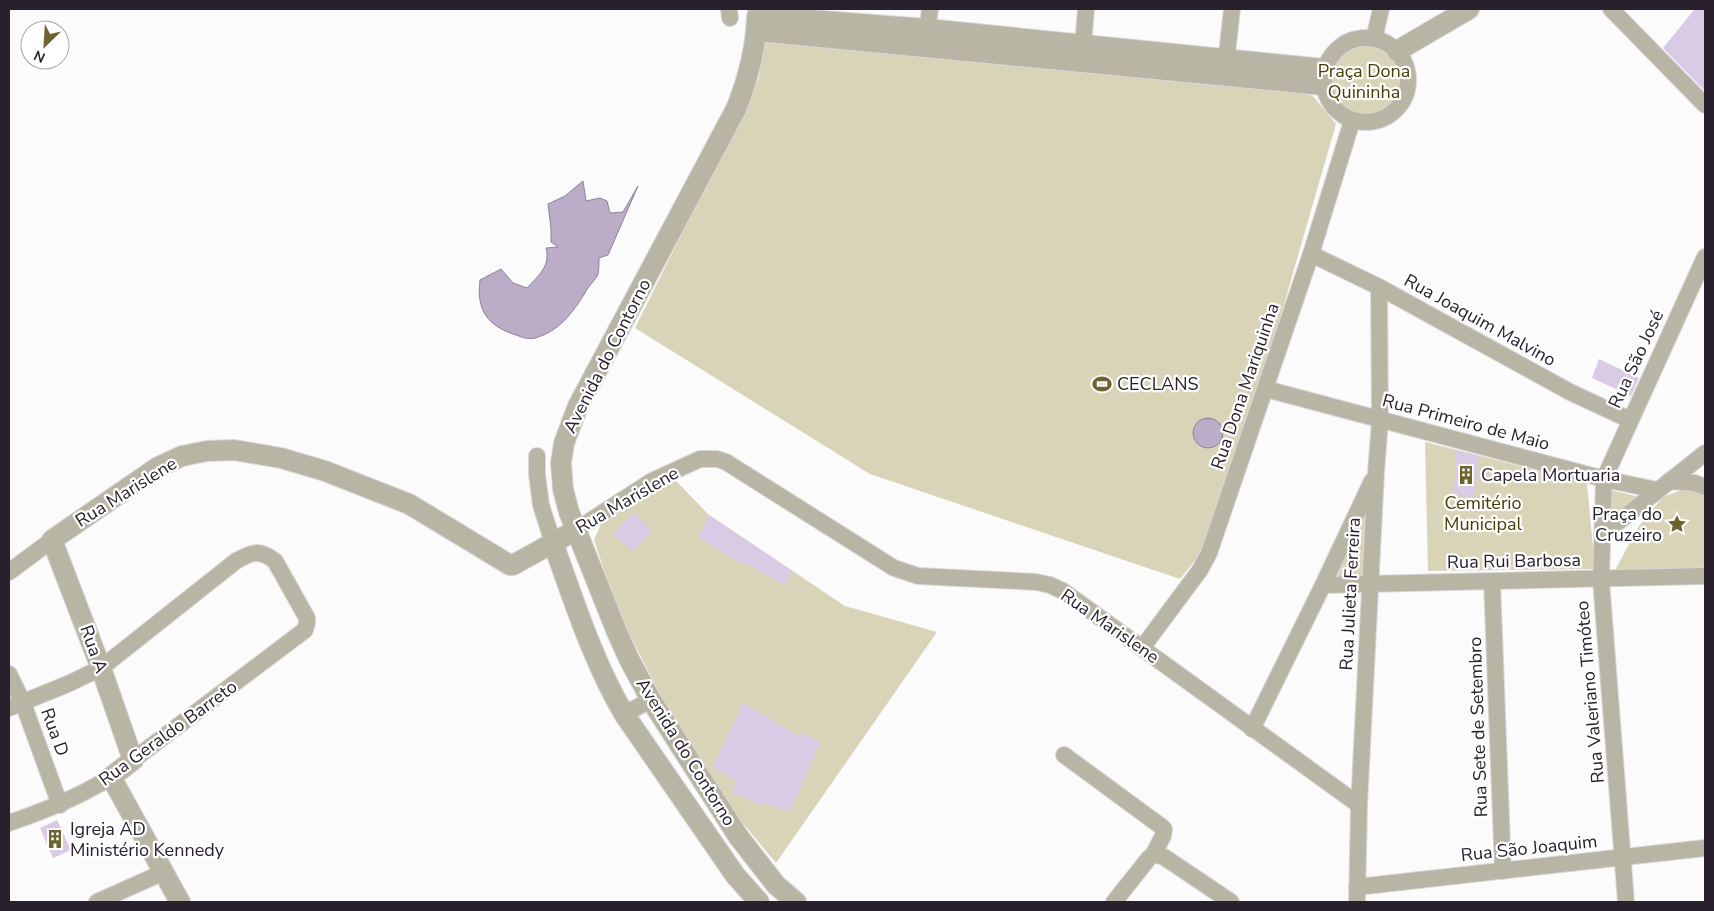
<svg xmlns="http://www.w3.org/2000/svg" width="1714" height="911" viewBox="0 0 1714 911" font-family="'Nunito Sans',sans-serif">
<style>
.green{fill:#d9d3b8}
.water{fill:#bbacc7;stroke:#8f8299}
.building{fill:#d9cae5}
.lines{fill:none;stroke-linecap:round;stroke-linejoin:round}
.minor-casing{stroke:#d9d8da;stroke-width:18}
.tertiary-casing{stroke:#d9d8da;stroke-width:22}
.minor{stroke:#b9b5a5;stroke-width:16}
.tertiary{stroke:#b9b5a5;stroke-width:20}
.labels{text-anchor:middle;stroke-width:4.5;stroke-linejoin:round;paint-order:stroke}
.park-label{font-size:18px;fill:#483c04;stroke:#fff}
.street-label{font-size:18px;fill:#28212d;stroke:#fff}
.poi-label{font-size:18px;fill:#28212d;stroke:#fff;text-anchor:start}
</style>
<rect width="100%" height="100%" fill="#fbfbfb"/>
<g class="green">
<polygon points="764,32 1292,86 1314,97 1336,124 1265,370 1201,553 1180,579 870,474 635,328 759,78"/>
<circle cx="1364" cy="81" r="36"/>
<polygon points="1425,442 1587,483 1595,569 1428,571"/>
<polygon points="676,481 709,515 845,606 937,632 776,863 731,809 673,719 619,614 594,540 601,524 656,488"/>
<polygon points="1611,490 1639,497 1611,521"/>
<polygon points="1682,490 1699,491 1705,494 1705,569 1614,572 1639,526 1663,497"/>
<polygon points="1368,500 1365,575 1336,580"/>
</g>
<g class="water">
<path d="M583,181l3,20 14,-3 7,3 3,12 13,-1 15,-26 -30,69 -9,3c0,5 0,11 -1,16 -2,6 -10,12 -13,19 -13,20 -25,38 -50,45 -6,2 -14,-1 -19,-3 -28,-9 -40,-24 -36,-55l21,-11 12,14 14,5c11,-12 24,-22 19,-40l12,-1 -7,-5v-14l-3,-24 17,-8z"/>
<circle cx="1208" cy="433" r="15"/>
</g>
<g class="building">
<polygon points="1695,9 1705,9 1705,91 1663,48"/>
<polygon points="1599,359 1639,378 1631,396 1592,378"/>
<polygon points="1456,450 1479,456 1474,499 1454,494"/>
<polygon points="634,512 652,531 632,551 613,534"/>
<polygon points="709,515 791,570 785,585 744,562 742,564 698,537"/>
<polygon points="743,703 799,736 801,733 821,741 790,811 761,803 761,805 732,792 736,781 713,767"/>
<polygon points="57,820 71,850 53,858 40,828"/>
</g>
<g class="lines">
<g class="minor-casing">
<g id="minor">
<polyline points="729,9 730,18"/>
<polyline points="1611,9 1705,105"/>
<circle cx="1366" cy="80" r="42"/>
<polyline points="1374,39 1381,9"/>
<polyline points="926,40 930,9"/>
<polyline points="1082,57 1086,9"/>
<polyline points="1225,71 1232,9"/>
<polyline points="1311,254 1379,287 1570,392 1630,420"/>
<polyline points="1266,389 1604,479 1657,490"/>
<polyline points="537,456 537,474 541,505 553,543"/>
<polyline points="1669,481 1695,483 1705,487"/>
<polyline points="576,530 652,481 700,459 717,459 726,462 894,568 918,576 1036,582 1050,585 1063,591 1359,805"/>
<polyline points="1602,535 1705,453"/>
<polyline points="9,572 52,540"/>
<polyline points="1492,582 1503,871"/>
<polyline points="1323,585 1705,576"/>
<polyline points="1142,648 1200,570 1209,553 1311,254 1352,121"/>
<polyline points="9,674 23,703 60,805"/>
<path d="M9,708l61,-25 31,-15 135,-107c16,-9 23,-12 39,0l32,57v5l-2,7 -172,130"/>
<polyline points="624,714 651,700"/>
<polyline points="1252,729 1323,585 1372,481"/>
<polyline points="1064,755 1162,827 1164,829 1163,836 1153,855"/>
<path d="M9,823c37,-13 68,-25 102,-46"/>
<polyline points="1357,887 1705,848"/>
<polyline points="97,902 164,872"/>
<path d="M1114,902l35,-44c5,-4 9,-3 15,-1l67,45"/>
<polyline points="1357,902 1359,805 1376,472 1380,421 1379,287"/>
<polyline points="1626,902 1601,580 1604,479 1705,257"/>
</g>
</g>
<g class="tertiary-casing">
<g id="tertiary">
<polyline points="756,31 1323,85"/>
<polyline points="1397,51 1469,9"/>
<path d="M553,543c21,58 40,118 71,171l111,161 24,27"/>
<polyline points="180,902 111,777 133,760 101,668 52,540 158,467 182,456 207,451 234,450 281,458 325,471 409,504 510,565 513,565 576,530"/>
<path d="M796,902l-20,-17 -38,-49 -87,-136 -22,-41 -13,-29 -47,-118 -6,-23 -2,-26 3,-20 14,-37 158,-297c12,-30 20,-60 21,-93l170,13 397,40"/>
</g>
</g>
<use href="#minor" class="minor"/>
<use href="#tertiary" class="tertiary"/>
</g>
<defs>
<g id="stadium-bare" transform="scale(1.5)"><path d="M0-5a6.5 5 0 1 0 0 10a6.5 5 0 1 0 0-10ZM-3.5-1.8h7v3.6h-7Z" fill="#6e622f" stroke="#fff" stroke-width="2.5" paint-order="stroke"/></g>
<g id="building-bare" transform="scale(1.5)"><path d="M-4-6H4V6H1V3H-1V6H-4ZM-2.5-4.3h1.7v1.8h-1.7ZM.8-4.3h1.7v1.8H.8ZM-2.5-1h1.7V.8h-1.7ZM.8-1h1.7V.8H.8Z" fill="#6e622f" stroke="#fff" stroke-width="2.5" paint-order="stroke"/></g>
<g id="sight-bare" transform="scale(1.5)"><path d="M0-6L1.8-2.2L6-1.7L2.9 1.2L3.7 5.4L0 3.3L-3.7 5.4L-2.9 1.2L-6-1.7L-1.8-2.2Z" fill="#6e622f" stroke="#fff" stroke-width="2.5" paint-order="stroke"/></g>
</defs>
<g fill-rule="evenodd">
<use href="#stadium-bare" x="1102" y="384"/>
<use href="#building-bare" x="1466" y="475"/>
<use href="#sight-bare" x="1677" y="524"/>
<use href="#building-bare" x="55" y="839"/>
</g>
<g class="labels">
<g class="park-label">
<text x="1364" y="77">Praça Dona<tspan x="1364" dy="21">Quininha</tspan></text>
<text x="1483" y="509">Cemitério<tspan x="1483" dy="21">Municipal</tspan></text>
</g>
<g class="street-label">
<text transform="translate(1480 320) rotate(29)" y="6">Rua Joaquim Malvino</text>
<text transform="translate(607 356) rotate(-63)" y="6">Avenida do Contorno</text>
<text transform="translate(1636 359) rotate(-65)" y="6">Rua São José</text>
<text transform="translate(1245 386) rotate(-71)" y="6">Rua Dona Mariquinha</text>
<text transform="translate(1466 422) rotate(15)" y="6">Rua Primeiro de Maio</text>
<text transform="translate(126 492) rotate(-32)" y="6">Rua Marislene</text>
<text transform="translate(627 500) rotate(-30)" y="6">Rua Marislene</text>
<text transform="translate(1514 561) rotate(-1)" y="6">Rua Rui Barbosa</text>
<text transform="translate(1350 594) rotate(-87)" y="6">Rua Julieta Ferreira</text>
<text transform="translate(1110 626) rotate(35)" y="6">Rua Marislene</text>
<text transform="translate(94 649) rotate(70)" y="6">Rua A</text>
<text transform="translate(1590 692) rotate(-95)" y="6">Rua Valeriano Timóteo</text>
<text transform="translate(1478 727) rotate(-92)" y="6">Rua Sete de Setembro</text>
<text transform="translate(55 732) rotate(70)" y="6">Rua D</text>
<text transform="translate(168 733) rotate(-36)" y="6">Rua Geraldo Barreto</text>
<text transform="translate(686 752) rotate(58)" y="6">Avenida do Contorno</text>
<text transform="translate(1529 848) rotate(-6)" y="6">Rua São Joaquim</text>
</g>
<g class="poi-label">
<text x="1117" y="390">CECLANS</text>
<text x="1481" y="481">Capela Mortuaria</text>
<text x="1662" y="520" text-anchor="end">Praça do<tspan x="1662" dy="21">Cruzeiro</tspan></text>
<text x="70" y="835">Igreja AD<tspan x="70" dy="21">Ministério Kennedy</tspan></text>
</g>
</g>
<rect width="1714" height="911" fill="none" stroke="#28212d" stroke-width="20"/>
<g transform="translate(45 45) rotate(205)"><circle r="24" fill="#ffffff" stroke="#a9a6ab"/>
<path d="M0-4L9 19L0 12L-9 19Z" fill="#6e622f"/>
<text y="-8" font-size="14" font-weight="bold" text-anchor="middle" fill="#28212d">N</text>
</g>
</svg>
